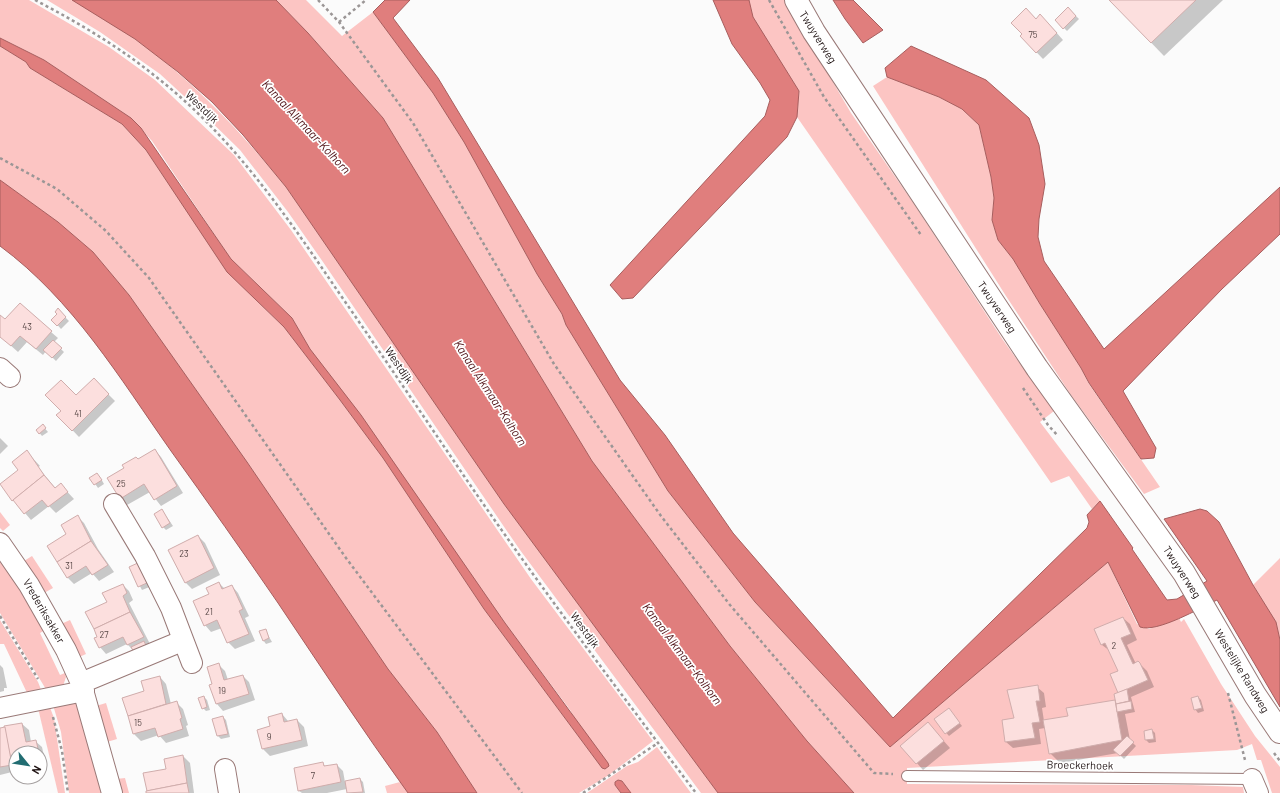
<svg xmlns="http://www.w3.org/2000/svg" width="1280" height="793" viewBox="0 0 1280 793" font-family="Barlow,sans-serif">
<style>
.green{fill:#fcc5c3}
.water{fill:#e07e7d;stroke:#a75e5e}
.shadow{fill:#0003}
.building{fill:#fcdfde;stroke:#d0adac}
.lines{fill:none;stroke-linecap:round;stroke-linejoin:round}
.service-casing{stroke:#997977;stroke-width:12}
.minor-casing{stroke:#997977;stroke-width:22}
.tertiary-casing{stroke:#997977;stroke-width:24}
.path{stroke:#9b9696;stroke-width:2.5;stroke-dasharray:3 3;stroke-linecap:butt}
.service{stroke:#fff;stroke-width:10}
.minor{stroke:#fff;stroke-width:20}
.tertiary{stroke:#fff;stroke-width:22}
.labels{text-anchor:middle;stroke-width:3.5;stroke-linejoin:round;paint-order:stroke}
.number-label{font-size:9px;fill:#584847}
.street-label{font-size:11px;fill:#211515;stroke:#fff}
.water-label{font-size:12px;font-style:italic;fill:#4f1116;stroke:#fff}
</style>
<rect width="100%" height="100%" fill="#fbfbfb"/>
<g class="green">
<polygon points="0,0 29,0 109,47 155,80 234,155 291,230 531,579 653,741 609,775 579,793 477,793 437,732 388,669 247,462 129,295 93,252 58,222 0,180 0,46 26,62 30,68 122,124 146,150 164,177 258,302 284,327 340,400 383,458 484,609 602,768 570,710 505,623 310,349 292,318 231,259 152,141 131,118 44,60 0,38"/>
<path d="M47,0c8,0 17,0 24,0 10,2 29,15 38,21 71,46 124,101 177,166l218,317 214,289h-17l-181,-243 -197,-288 -35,-50 -48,-62 -43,-42 -37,-34 -60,-42z"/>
<polygon points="276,0 306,0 342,36 373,12 433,93 464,142 537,274 562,314 566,325 668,491 755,602 890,747 1108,562 1137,624 1149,629 1179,618 1181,622 1184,619 1221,684 1255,736 1280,767 1280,793 1272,793 1261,760 1257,760 1252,744 1237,750 907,768 907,784 1191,785 1243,787 1244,793 854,793 807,741 730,646 592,461 383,118 308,33"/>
<polygon points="749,0 785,0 851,113 914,204 1003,340 1054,411 1040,422 1100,501 1092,509 1069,476 1051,483 797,117 799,91 752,17"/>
<polygon points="887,77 939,97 962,109 979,125 991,177 994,198 992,220 998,240 1013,259 1040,304 1081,368 1089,384 1160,487 1144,494 1071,395 1006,296 873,86"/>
<polygon points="0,512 10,525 3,531 0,528"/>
<polygon points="32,556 53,588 44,593 24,561"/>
<polygon points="0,557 45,630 40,633 60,675 65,673 66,677 63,686 47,691 0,613"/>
<polygon points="1280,558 1280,640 1276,622 1253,585"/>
<polygon points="0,620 38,682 42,692 28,695 4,644 0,644"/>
<polygon points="70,620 86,654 77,658 61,624"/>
<polygon points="74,702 77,705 102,793 69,793 61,732 53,705"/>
<polygon points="106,703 117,739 107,742 96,706"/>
<polygon points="49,705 54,718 65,793 58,793 38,708"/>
<polygon points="657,747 691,793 631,793 622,781 618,780 615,782 615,785 621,793 587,793 627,766 638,762"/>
<polygon points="125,778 129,793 119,793 116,779"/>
<polygon points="400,782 409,793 387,793 385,786"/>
</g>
<g class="water">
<polygon points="72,0 276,0 308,33 383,118 592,461 730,646 807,741 854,793 718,793 504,504 286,187 243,135 212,102 178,72 135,39"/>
<path d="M385,0h25l-17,18 45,60 182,302 45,55 68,98 160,185 194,-190 2,-6 -2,-7 13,-14 33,47 -1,1 35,51 10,-1 30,-18 -43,-62 36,-10 7,2 12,11 34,63 23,37 4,18v67l-63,-107c-17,8 -60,33 -77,27l-32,-65 -218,185 -135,-145 -87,-111 -102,-166 -4,-11 -25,-40 -73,-132 -31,-49 -60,-81z"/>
<polygon points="713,0 749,0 753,17 799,91 797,117 787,137 633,298 622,299 610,285 765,116 770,100 760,83 732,44"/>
<polygon points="833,0 853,0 883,30 863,43 845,19"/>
<polygon points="0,38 44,60 131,118 141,128 231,259 292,318 310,349 361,415 505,623 608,763 609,766 605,769 602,768 484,609 383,458 340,400 284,327 227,272 146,150 122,124 30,68 26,62 0,46"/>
<polygon points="911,46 986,80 1029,118 1039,145 1045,184 1039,219 1038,237 1044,261 1104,349 1280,187 1280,234 1222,289 1123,391 1156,448 1154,458 1141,459 1089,383 1081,368 1040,304 1013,259 998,240 992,220 994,198 991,177 979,125 962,109 939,97 887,77 885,68"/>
<path d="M0,180l58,42 35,30 36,43 118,167 141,207 49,63 40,61h-69c-45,-62 -87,-126 -130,-190 -35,-51 -71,-102 -107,-152 -52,-74 -98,-151 -171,-205z"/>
<polygon points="618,780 622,781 631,793 621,793 615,785 615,782"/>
</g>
<g class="shadow">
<polygon points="1110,0 1223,0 1164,56"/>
<polygon points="1068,8 1079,19 1067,31 1056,20"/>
<polygon points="1036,20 1047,22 1063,40 1043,59 1021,36"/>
<polygon points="58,310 69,321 61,329 53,320 58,314"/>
<polygon points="0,317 5,321 51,332 58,338 54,342 64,352 56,361 46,351 43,355 27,342 18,352 0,336"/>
<polygon points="94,380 115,401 79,437 58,415"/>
<polygon points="43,426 48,432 42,436 37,430"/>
<polygon points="0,438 8,446 0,454"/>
<polygon points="155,450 161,457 183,493 161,506 150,492 127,505 121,498 139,460"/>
<polygon points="27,452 40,466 38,467 56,489 61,485 74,499 56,513 49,506 31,520 1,485 20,470"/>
<polygon points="100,477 104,484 98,488 91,478"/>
<polygon points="162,510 173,526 166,530 163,527"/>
<polygon points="78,517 84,523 98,549 114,572 99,581 92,573 74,584 68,578 48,547 68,534"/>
<polygon points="198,536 205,543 220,575 192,589 185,582"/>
<polygon points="130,568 152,586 142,590"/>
<polygon points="219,583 225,589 232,586 238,593 249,616 245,618 255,641 235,649 228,642 222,628 211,632 205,625 211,595"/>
<polygon points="123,585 129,591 133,600 129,603 150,644 134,651 127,644 106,654 100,647 98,637 108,603"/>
<polygon points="1123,618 1130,624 1137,640 1127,645 1136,664 1140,664 1147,671 1154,687 1131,697 1135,712 1125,714 1130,740 1136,746 1124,759 1118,753 1060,763 1050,753 1045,728 1039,729 1041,744 1013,748 1006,742 1015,719 1037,687 1044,693 1046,707 1042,708 1044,721 1069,717 1115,701 1117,703 1119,693 1119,671 1110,651 1102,645 1095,630"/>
<polygon points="265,630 272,642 266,644 263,640"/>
<polygon points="218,664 225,671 228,680 243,676 249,682 255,700 223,711 217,704 211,686 214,685"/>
<polygon points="0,665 3,668 7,688 4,688 4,691 0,692"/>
<polygon points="160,677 166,684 171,704 176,702 183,709 188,725 186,726 189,736 166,743 159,735 141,741 134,734 123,698 145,691"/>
<polygon points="204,697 207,700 210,710 206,711 203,708"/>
<polygon points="1198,697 1201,700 1204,711 1198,713 1195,709"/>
<polygon points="952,713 962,726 949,736 935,720"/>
<polygon points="282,714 288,721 297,720 304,727 308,746 270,756 263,749 258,730 271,727"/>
<polygon points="223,717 226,720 230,737 221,739 218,736"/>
<polygon points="22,724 29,730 31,742 35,741 42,747 46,765 40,766 40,753 16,753 16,771 0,775 0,729"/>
<polygon points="934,730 950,748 923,770 902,746"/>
<polygon points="1152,730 1155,733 1156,742 1149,743 1146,740"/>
<polygon points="183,756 190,763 194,793 148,793 167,769"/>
<polygon points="323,764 326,767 337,765 343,771 345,782 360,779 363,782 365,793 348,793 347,789 327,793 302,793 299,791"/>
</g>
<g class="building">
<polygon points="1109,0 1196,0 1151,43"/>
<polygon points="1068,7 1076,16 1063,29 1055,20"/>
<polygon points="1026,8 1036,19 1040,14 1057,33 1036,53 1020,36 1022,34 1011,23"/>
<polygon points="20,303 52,331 36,349 20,336 11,346 0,337 0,315 5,319"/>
<polygon points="58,308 66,317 57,326 51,320 57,314 55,312"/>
<polygon points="53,340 62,348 52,358 43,350"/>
<polygon points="94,378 109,394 72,431 56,415 61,411 45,395 61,380 76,395"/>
<polygon points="43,424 46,428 39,434 36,430"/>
<polygon points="155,449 177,486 154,500 144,484 120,499 107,478 124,468 122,465 136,457 138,459"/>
<polygon points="27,450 44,475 12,501 0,484 18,470 12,462"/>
<polygon points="97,473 102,480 94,485 89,478"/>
<polygon points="44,475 55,488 61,483 68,492 48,507 42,500 24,514 13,500"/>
<polygon points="162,509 170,523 162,528 154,514"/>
<polygon points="78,515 91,541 57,562 47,546 66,534 61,525"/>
<polygon points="198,535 214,568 185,583 168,550"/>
<polygon points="91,541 108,565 92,575 86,566 67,578 57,562"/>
<polygon points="140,562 149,582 138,587 129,567"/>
<polygon points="219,582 222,589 232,585 243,609 239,611 249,634 227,643 217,620 204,626 193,601 209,594 206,588"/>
<polygon points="123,584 127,593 123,596 130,612 94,629 85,612 107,602 102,593"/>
<polygon points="130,612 144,637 127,645 123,637 99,648 94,638 97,637 94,629"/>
<polygon points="1123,617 1131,634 1121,638 1133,664 1138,661 1140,663 1148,680 1118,693 1110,674 1118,671 1105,643 1101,645 1094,629"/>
<polygon points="266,629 269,638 263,641 259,631"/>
<polygon points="144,641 147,648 135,654 131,647"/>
<polygon points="219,663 224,680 243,675 249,694 216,704 209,685 212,684 207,667"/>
<polygon points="160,676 166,704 128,716 122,698 144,691 141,681"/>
<polygon points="1038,685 1040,701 1036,701 1040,722 1032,723 1035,738 1005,742 1002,720 1014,718 1007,690"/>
<polygon points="1127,689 1129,701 1116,704 1114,694"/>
<polygon points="204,696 207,707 202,709 198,698"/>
<polygon points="1198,696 1202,708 1194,710 1191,698"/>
<polygon points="1115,700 1122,740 1049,754 1043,720 1068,716 1066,708"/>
<polygon points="177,701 182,718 180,719 183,729 158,737 155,728 133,734 128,716"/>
<polygon points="1131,701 1132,709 1117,712 1116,704"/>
<polygon points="949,708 960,723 945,734 934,719"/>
<polygon points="282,713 284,722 297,719 302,740 262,749 257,730 270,726 268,717"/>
<polygon points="223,716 228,734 217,736 212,719"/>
<polygon points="928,722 944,741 916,764 900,746"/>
<polygon points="22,723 26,742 36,740 39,753 16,753 16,764 12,765 4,726"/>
<polygon points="5,727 12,765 0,767 0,728"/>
<polygon points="1152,729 1154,739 1145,740 1144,731"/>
<polygon points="1127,736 1134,742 1120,756 1113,750"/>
<polygon points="183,755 187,783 147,791 143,773 166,769 164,759"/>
<polygon points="323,762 324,766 337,764 341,782 298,791 294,768"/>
<polygon points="360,778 363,792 347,793 345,781"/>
<polygon points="187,783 189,793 146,793 146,791"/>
</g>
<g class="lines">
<g class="service-casing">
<polyline id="service" points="907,776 1252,779"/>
</g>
<g class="minor-casing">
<g id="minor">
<polyline points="0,368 10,377"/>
<polyline points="114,504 145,556 171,608 192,663"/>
<polyline points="0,543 29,585 66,650 81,683 112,793"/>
<polyline points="81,683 182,641"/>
<polyline points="0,708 84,691"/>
<polyline points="225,769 229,793"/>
<polyline points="1252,779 1258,793"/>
</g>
</g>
<g class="tertiary-casing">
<polyline id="tertiary" points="796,0 814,32 1037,368 1184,573 1255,695 1280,732"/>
</g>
<g class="path">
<path d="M35,0c42,22 83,46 120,76 75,58 129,136 182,214 43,62 85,124 127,186 74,108 153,213 232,317"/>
<polyline points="318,0 339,22 413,123 554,364 661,516 730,605 874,773 893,774"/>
<polyline points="769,0 824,97 921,235"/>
<polyline points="339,22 366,0"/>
<polyline points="0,158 57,189 106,231 149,278 346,558 522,793"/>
<polyline points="1023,388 1048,425 1058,436"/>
<polyline points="0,616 38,679"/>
<polyline points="1228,693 1245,760"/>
<polyline points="53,717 62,751 68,793"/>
<polyline points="1274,753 1280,761"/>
<polyline points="583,793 658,743"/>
</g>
<use href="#service" class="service"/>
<use href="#minor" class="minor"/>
<use href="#tertiary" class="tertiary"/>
</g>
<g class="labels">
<g class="number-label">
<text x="1033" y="38">75</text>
<text x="27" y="330">43</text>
<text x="78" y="417">41</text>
<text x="121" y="487">25</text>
<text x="184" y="557">23</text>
<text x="69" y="569">31</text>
<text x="209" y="615">21</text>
<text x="104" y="638">27</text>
<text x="1114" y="649">2</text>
<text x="222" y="694">19</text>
<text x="138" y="726">15</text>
<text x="269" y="740">9</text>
<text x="313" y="779">7</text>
</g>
<g class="street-label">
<text transform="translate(818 37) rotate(58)" y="4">Twuyverweg</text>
<text transform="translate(202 107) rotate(44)" y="4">Westdijk</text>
<text transform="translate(997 307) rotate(56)" y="4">Twuyverweg</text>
<text transform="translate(399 365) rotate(56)" y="4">Westdijk</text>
<text transform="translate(1182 572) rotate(57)" y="4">Twuyverweg</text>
<text transform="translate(44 611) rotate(60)" y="4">Vrederiksakker</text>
<text transform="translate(585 630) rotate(54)" y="4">Westdijk</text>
<text transform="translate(1242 671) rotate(59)" y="4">Westelijke Randweg</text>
<text transform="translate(1080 765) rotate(1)" y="4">Broeckerhoek</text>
</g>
<g class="water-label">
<text transform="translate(306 127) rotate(47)" y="4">Kanaal Alkmaar-Kolhorn</text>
<text transform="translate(490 393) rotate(57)" y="4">Kanaal Alkmaar-Kolhorn</text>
<text transform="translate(682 654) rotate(53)" y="4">Kanaal Alkmaar-Kolhorn</text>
</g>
</g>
<g transform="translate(28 765) rotate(120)"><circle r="19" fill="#ffffff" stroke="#a6a1a1"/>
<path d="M0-3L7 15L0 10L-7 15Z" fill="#226d72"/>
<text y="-6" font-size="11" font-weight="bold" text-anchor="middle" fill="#211515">N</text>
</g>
</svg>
